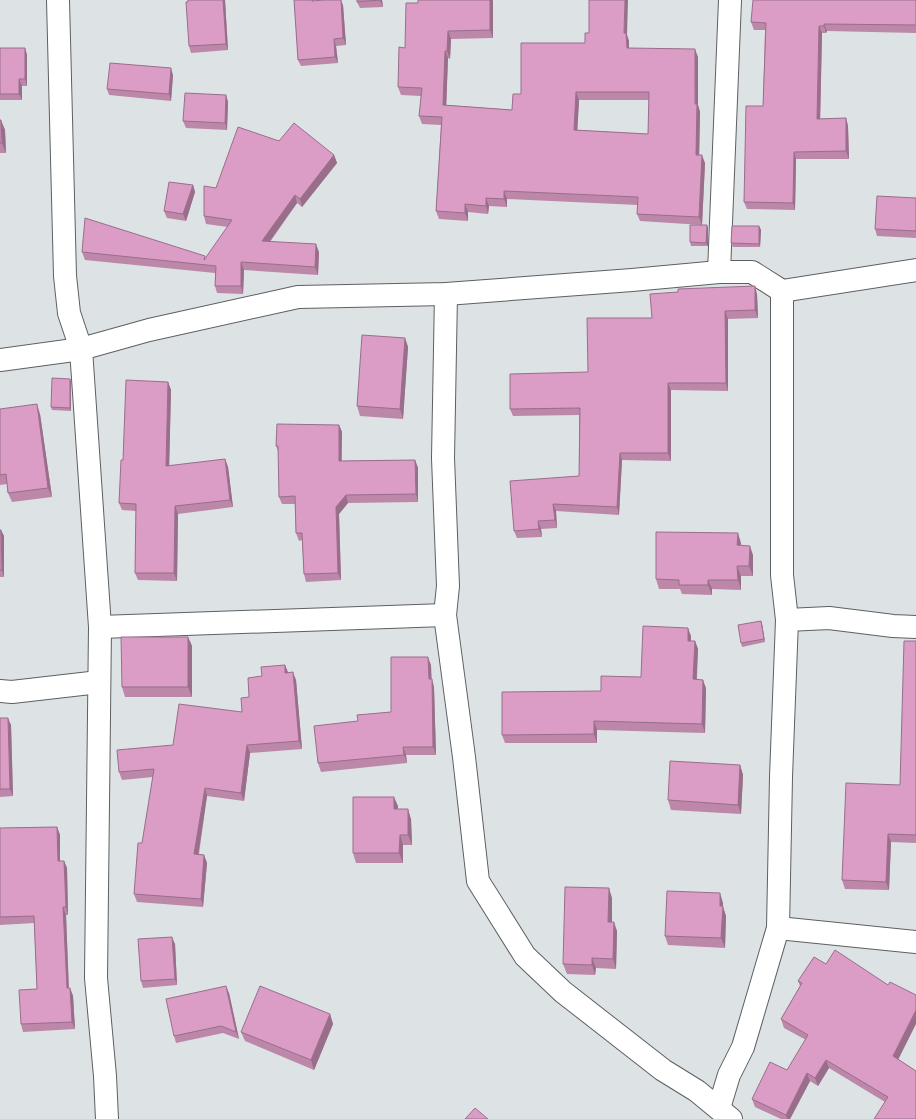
<svg xmlns="http://www.w3.org/2000/svg" width="916" height="1119" viewBox="0 0 916 1119" font-family="'Asap Condensed',sans-serif">
<style>
.lines{fill:none;stroke-linecap:round;stroke-linejoin:round}
.street-casing{stroke:#5c6063;stroke-width:24}
.street{stroke:#fff;stroke-width:22}
.wall{fill:#bc87a9;fill-rule:evenodd}
.shaded-wall{fill:#996e8a}
.building{fill:#db9dc5;stroke:#996e8a;fill-rule:evenodd}
</style>
<rect width="100%" height="100%" fill="#dde2e5"/>
<g class="lines">
<g class="street-casing">
<g id="street">
<polyline points="58,0 65,276 69,313 81,349 100,627 96,978 105,1076 107,1119"/>
<polyline points="719,272 730,0"/>
<polyline points="446,294 443,458 448,586 445,615 464,757 478,881 525,956 563,992 663,1070 697,1091 731,1119"/>
<polyline points="0,360 81,349 149,330 298,297 446,294 632,280 719,272 752,272 782,291 916,270"/>
<polyline points="787,620 829,618 893,626 916,627"/>
<polyline points="100,627 445,615"/>
<polyline points="0,691 12,692 99,682"/>
<polyline points="778,928 916,942"/>
<polyline points="719,1108 729,1075 743,1047 778,928 781,777 787,620 782,575 782,291"/>
</g>
</g>
<use href="#street" class="street"/>
</g>
<g class="wall">
<polygon points="225,0 228,50 191,53 189,46 188,2"/>
<polygon points="294,0 314,0 314,1 343,5 346,45 336,46 338,63 301,66 298,60"/>
<polygon points="382,0 383,7 360,8 357,2"/>
<path d="M418,0h75v38l-42,1 -1,20 -2,-1 -2,47 66,5 9,-16 64,-51 42,-8 2,6v7l69,9v48l2,7 -1,43 6,8 -3,62 -62,-4 -3,-7 1,-9 -131,-6v8l-18,-1 -1,8 -20,-2v9l-29,-2 -3,-8 5,-86 -19,-1 -3,-8 2,-20 -20,-1 -3,-8 7,-39 13,-45zM579,100h70l-1,34 -71,-4z"/>
<polygon points="916,0 916,33 827,31 826,33 822,33 820,119 846,118 848,126 849,159 796,159 795,210 747,209 744,202 763,106 765,30 754,30 751,22"/>
<polygon points="0,48 25,48 27,55 27,86 22,86 22,100 0,100"/>
<polygon points="173,75 171,101 109,95 107,89"/>
<polygon points="226,95 228,102 227,130 186,128 183,121"/>
<polygon points="0,120 5,130 6,153 0,153"/>
<polygon points="279,141 334,155 337,163 302,207 297,203 270,242 319,252 318,275 244,270 243,294 217,293 215,286 215,273 85,260 82,252 206,258 228,227 206,224 204,216 216,188"/>
<polygon points="193,185 195,192 186,221 167,218 164,211"/>
<polygon points="916,198 916,238 877,236 875,229"/>
<polygon points="707,225 708,228 708,246 691,246 690,242"/>
<polygon points="759,226 761,230 760,247 733,247 731,243"/>
<polygon points="757,294 758,318 728,319 728,391 671,390 671,461 622,460 619,515 556,511 557,528 541,529 542,537 517,538 514,531 579,476 579,415 513,416 510,409 588,372 652,318"/>
<polygon points="405,338 408,347 403,419 360,416 357,406"/>
<polygon points="70,379 71,382 71,411 52,410 51,407"/>
<polygon points="168,382 171,390 169,466 225,459 228,467 233,507 178,514 177,581 138,580 135,573 136,511 122,510 119,503 123,460"/>
<polygon points="0,409 40,414 52,497 12,502 8,493 7,484 0,485"/>
<polygon points="339,425 342,432 342,461 415,460 418,468 418,502 348,503 339,514 341,580 306,582 304,574 302,540 299,541 296,533 295,504 282,504 279,497 279,453 276,446"/>
<polygon points="0,530 4,536 4,577 0,577"/>
<polygon points="741,543 741,545 753,555 753,576 741,576 741,590 712,589 712,595 682,594 680,589 659,589 656,579"/>
<polygon points="761,621 762,624 765,642 742,647 741,643"/>
<polygon points="691,636 691,641 695,641 698,649 697,679 706,688 705,733 597,730 597,743 505,743 502,735 601,691 641,677"/>
<polygon points="188,637 192,646 192,697 125,697 122,687"/>
<polygon points="916,641 916,843 891,842 889,890 845,889 842,880 900,785"/>
<polygon points="285,665 288,672 296,680 302,749 250,753 244,801 207,796 199,854 204,855 207,863 203,907 137,902 134,894 153,777 122,780 119,772 242,712 249,697 262,676"/>
<polygon points="431,665 431,679 434,687 436,755 406,755 407,763 321,772 318,763 358,721 391,712"/>
<polygon points="0,718 11,725 13,796 0,797"/>
<polygon points="740,765 743,775 741,814 671,810 668,800"/>
<polygon points="398,806 398,809 411,819 412,845 403,845 403,863 356,863 353,853"/>
<polygon points="57,827 60,835 60,861 64,861 67,868 68,915 66,915 69,988 70,988 73,996 75,1029 23,1032 21,1024 37,989 34,923 0,925 0,828"/>
<polygon points="612,898 612,922 617,931 616,969 596,968 595,975 567,974 563,964"/>
<polygon points="723,903 723,907 726,916 725,948 668,945 665,936"/>
<polygon points="175,944 177,985 143,988 141,981"/>
<polygon points="814,957 898,1059 916,1071 885,1102 829,1068 818,1086 810,1081 790,1119 781,1119 755,1107 752,1099 787,1070 806,1040 784,1028 781,1019 800,986 798,981"/>
<polygon points="229,993 239,1039 223,1033 176,1043 174,1036"/>
<polygon points="330,1014 333,1024 314,1070 245,1041 241,1032"/>
</g>
<g class="shaded-wall">
<polygon points="223,0 225,0 228,50 226,44"/>
<polygon points="341,0 343,5 346,45 343,38"/>
<polygon points="380,0 382,0 383,7"/>
<polygon points="490,0 493,0 493,38 490,30"/>
<polygon points="625,0 628,0 627,35 629,41 629,56 627,48 624,33"/>
<polygon points="824,24 827,31 826,33 824,26"/>
<polygon points="819,26 822,33 820,126 817,119"/>
<polygon points="448,31 451,39 450,59 447,51"/>
<polygon points="334,39 336,46 338,63 335,57"/>
<polygon points="25,48 27,55 27,86 25,79"/>
<polygon points="695,49 698,57 698,105 700,112 699,163 696,155"/>
<polygon points="445,51 448,58 446,113 443,105"/>
<polygon points="171,68 173,75 171,101 169,94"/>
<polygon points="19,79 22,86 22,100 19,94"/>
<polygon points="576,92 579,100 577,138 574,130"/>
<polygon points="226,95 228,102 227,130 225,123"/>
<polygon points="846,118 848,126 849,159 846,151"/>
<polygon points="1,120 5,130 6,153 2,143"/>
<polygon points="794,152 796,159 795,210 793,203"/>
<polygon points="334,155 337,163 302,207 300,199"/>
<polygon points="702,155 705,163 702,225 699,217"/>
<polygon points="193,185 195,192 186,221 183,214"/>
<polygon points="504,191 507,199 507,207 504,199"/>
<polygon points="295,195 297,203 264,249 262,241"/>
<polygon points="486,198 489,206 488,214 486,206"/>
<polygon points="465,204 468,212 468,221 465,213"/>
<polygon points="707,225 708,228 708,246 706,243"/>
<polygon points="759,226 761,230 760,247 759,244"/>
<polygon points="316,244 319,252 318,275 315,267"/>
<polygon points="241,262 244,270 243,294 241,286"/>
<polygon points="755,286 757,294 758,318 755,310"/>
<polygon points="725,311 728,319 728,391 726,383"/>
<polygon points="405,338 408,347 403,419 400,409"/>
<polygon points="70,379 71,382 71,411 70,408"/>
<polygon points="168,382 171,390 169,474 166,466"/>
<polygon points="668,383 671,390 671,461 668,453"/>
<polygon points="37,404 40,414 52,497 48,488"/>
<polygon points="339,425 342,432 341,468 339,461"/>
<polygon points="620,453 622,460 619,515 617,507"/>
<polygon points="225,459 228,467 233,507 230,500"/>
<polygon points="415,460 418,468 418,502 416,494"/>
<polygon points="346,495 348,503 339,514 341,580 338,573 336,507"/>
<polygon points="553,504 556,511 557,528 555,520"/>
<polygon points="175,506 178,514 177,581 174,573"/>
<polygon points="538,521 541,529 542,537 539,529"/>
<polygon points="1,530 4,536 4,577 2,570"/>
<polygon points="738,533 741,543 741,555 737,545"/>
<polygon points="750,546 753,555 753,576 749,566"/>
<polygon points="737,566 741,576 741,590 738,580"/>
<polygon points="708,580 712,589 712,595 708,585"/>
<polygon points="761,621 762,624 765,642 764,639"/>
<polygon points="688,628 691,636 691,649 688,641"/>
<polygon points="188,637 192,646 192,697 188,687"/>
<polygon points="695,641 698,649 696,688 693,679"/>
<polygon points="428,657 431,665 432,687 429,679"/>
<polygon points="285,665 288,673 285,673"/>
<polygon points="293,672 296,680 302,749 299,741"/>
<polygon points="432,679 434,687 436,755 433,747"/>
<polygon points="703,680 706,688 705,733 702,724"/>
<polygon points="8,718 11,725 13,796 10,789"/>
<polygon points="594,721 597,730 597,743 594,734"/>
<polygon points="247,745 250,753 244,801 241,793"/>
<polygon points="403,747 406,755 407,763 404,755"/>
<polygon points="740,765 743,775 741,814 738,805"/>
<polygon points="205,788 207,796 197,862 194,854"/>
<polygon points="394,797 398,806 398,819 394,809"/>
<polygon points="408,809 411,819 412,845 408,835"/>
<polygon points="57,827 60,835 60,868 58,861"/>
<polygon points="888,834 891,842 889,890 886,882"/>
<polygon points="400,835 403,845 403,863 399,853"/>
<polygon points="204,855 207,863 203,907 201,899"/>
<polygon points="64,861 67,868 68,915 66,907"/>
<polygon points="609,888 612,898 612,931 608,922"/>
<polygon points="720,893 723,903 723,907 726,916 725,948 721,938 720,906"/>
<polygon points="63,907 66,915 69,996 67,988"/>
<polygon points="614,922 617,931 616,969 613,959"/>
<polygon points="172,937 175,944 177,985 175,979"/>
<polygon points="592,958 596,968 595,975 592,965"/>
<polygon points="226,986 229,993 239,1039 236,1032"/>
<polygon points="70,988 73,996 75,1029 72,1022"/>
<polygon points="916,1010 916,1024 896,1064 893,1056"/>
<polygon points="330,1014 333,1024 314,1070 311,1060"/>
<polygon points="826,1060 829,1068 818,1086 815,1078"/>
<polygon points="807,1073 810,1081 790,1119 787,1119 786,1115"/>
</g>
<g class="building">
<polygon points="188,0 223,0 226,44 189,46 186,2 188,2"/>
<polygon points="294,0 312,0 312,1 324,0 341,0 343,38 334,39 335,57 298,60"/>
<polygon points="357,0 380,0 357,2"/>
<path d="M418,0h72v30l-42,1 -1,20h-2l-2,54 69,5 1,-16h8v-51h64v-10h4v-33h36l-1,33h2l1,15 68,1v55h2l-1,51h6l-3,62 -62,-3 1,-17 -134,-6v8l-18,-1v8l-21,-2v9l-29,-2 6,-94 -23,-1 3,-28 -24,-1 1,-40 6,1 1,-45h12zM576,92h73l-1,42 -74,-4z"/>
<polygon points="753,0 916,0 916,25 824,24 824,26 819,26 817,119 846,118 846,151 794,152 793,203 744,202 746,106 763,106 766,23 751,22"/>
<polygon points="0,48 25,48 25,79 19,79 19,94 0,94"/>
<polygon points="110,63 171,68 169,94 107,89"/>
<polygon points="185,93 226,95 225,123 183,121"/>
<polygon points="0,120 1,120 2,143 0,143"/>
<polygon points="294,123 334,155 300,199 295,195 262,241 316,244 315,267 241,262 241,286 215,286 216,266 82,252 85,218 205,256 204,260 232,220 204,216 204,186 216,188 238,127 279,141"/>
<polygon points="169,182 193,185 183,214 164,211"/>
<polygon points="877,196 916,198 916,231 875,229"/>
<polygon points="690,225 707,225 706,243 690,242"/>
<polygon points="732,226 759,226 759,244 731,243"/>
<polygon points="755,286 755,310 725,311 726,383 668,383 668,453 620,453 617,507 553,504 555,520 538,521 539,529 514,531 510,481 579,476 580,408 510,409 510,374 588,372 587,318 652,318 650,294 678,292 678,289"/>
<polygon points="362,335 405,338 400,409 357,406"/>
<polygon points="52,378 70,379 70,408 51,407"/>
<polygon points="126,380 168,382 166,466 225,459 230,500 175,506 174,573 135,573 136,504 119,503 121,460 123,460"/>
<polygon points="37,404 48,488 8,493 6,474 0,475 0,409"/>
<polygon points="277,424 339,425 339,461 415,460 416,494 346,495 336,507 338,573 304,574 302,533 296,533 295,496 279,497 278,446 276,446"/>
<polygon points="0,530 1,530 2,570 0,570"/>
<polygon points="656,532 738,533 737,545 750,546 749,566 737,566 738,580 708,580 708,585 679,585 679,580 656,579"/>
<polygon points="761,621 764,639 741,643 738,625"/>
<polygon points="643,626 688,628 688,641 695,641 693,679 703,680 702,724 594,721 594,734 502,735 502,692 601,691 601,676 641,677"/>
<polygon points="121,637 188,637 188,687 122,687"/>
<polygon points="904,641 916,641 916,835 888,834 886,882 842,880 846,783 900,785"/>
<polygon points="391,657 428,657 429,679 432,679 433,747 403,747 404,755 318,763 314,726 358,721 357,715 391,712"/>
<polygon points="285,665 285,673 293,672 299,741 247,745 241,793 205,788 194,854 204,855 201,899 134,894 138,843 142,843 154,769 119,772 117,750 173,745 179,704 242,712 241,698 249,697 248,678 262,676 261,667"/>
<polygon points="0,718 8,718 10,789 0,789"/>
<polygon points="670,761 740,765 738,805 668,800"/>
<polygon points="353,797 394,797 394,809 408,809 408,835 400,835 399,853 353,853"/>
<polygon points="57,827 58,861 64,861 66,907 63,907 67,988 70,988 72,1022 21,1024 19,990 37,989 34,916 0,917 0,828"/>
<polygon points="565,887 609,888 608,922 614,922 613,959 592,958 592,965 563,964"/>
<polygon points="667,891 720,893 720,906 723,906 721,938 665,936"/>
<polygon points="172,937 175,979 141,981 138,939"/>
<polygon points="835,950 888,985 890,982 916,995 916,1010 893,1056 916,1071 916,1119 874,1119 888,1097 826,1060 815,1078 807,1073 786,1115 752,1099 770,1062 787,1070 808,1035 781,1019 802,983 798,981 814,957 826,964"/>
<polygon points="226,986 236,1032 221,1026 174,1036 166,999"/>
<polygon points="260,986 330,1014 311,1060 241,1032"/>
<polygon points="475,1108 488,1119 465,1119"/>
</g>
</svg>
